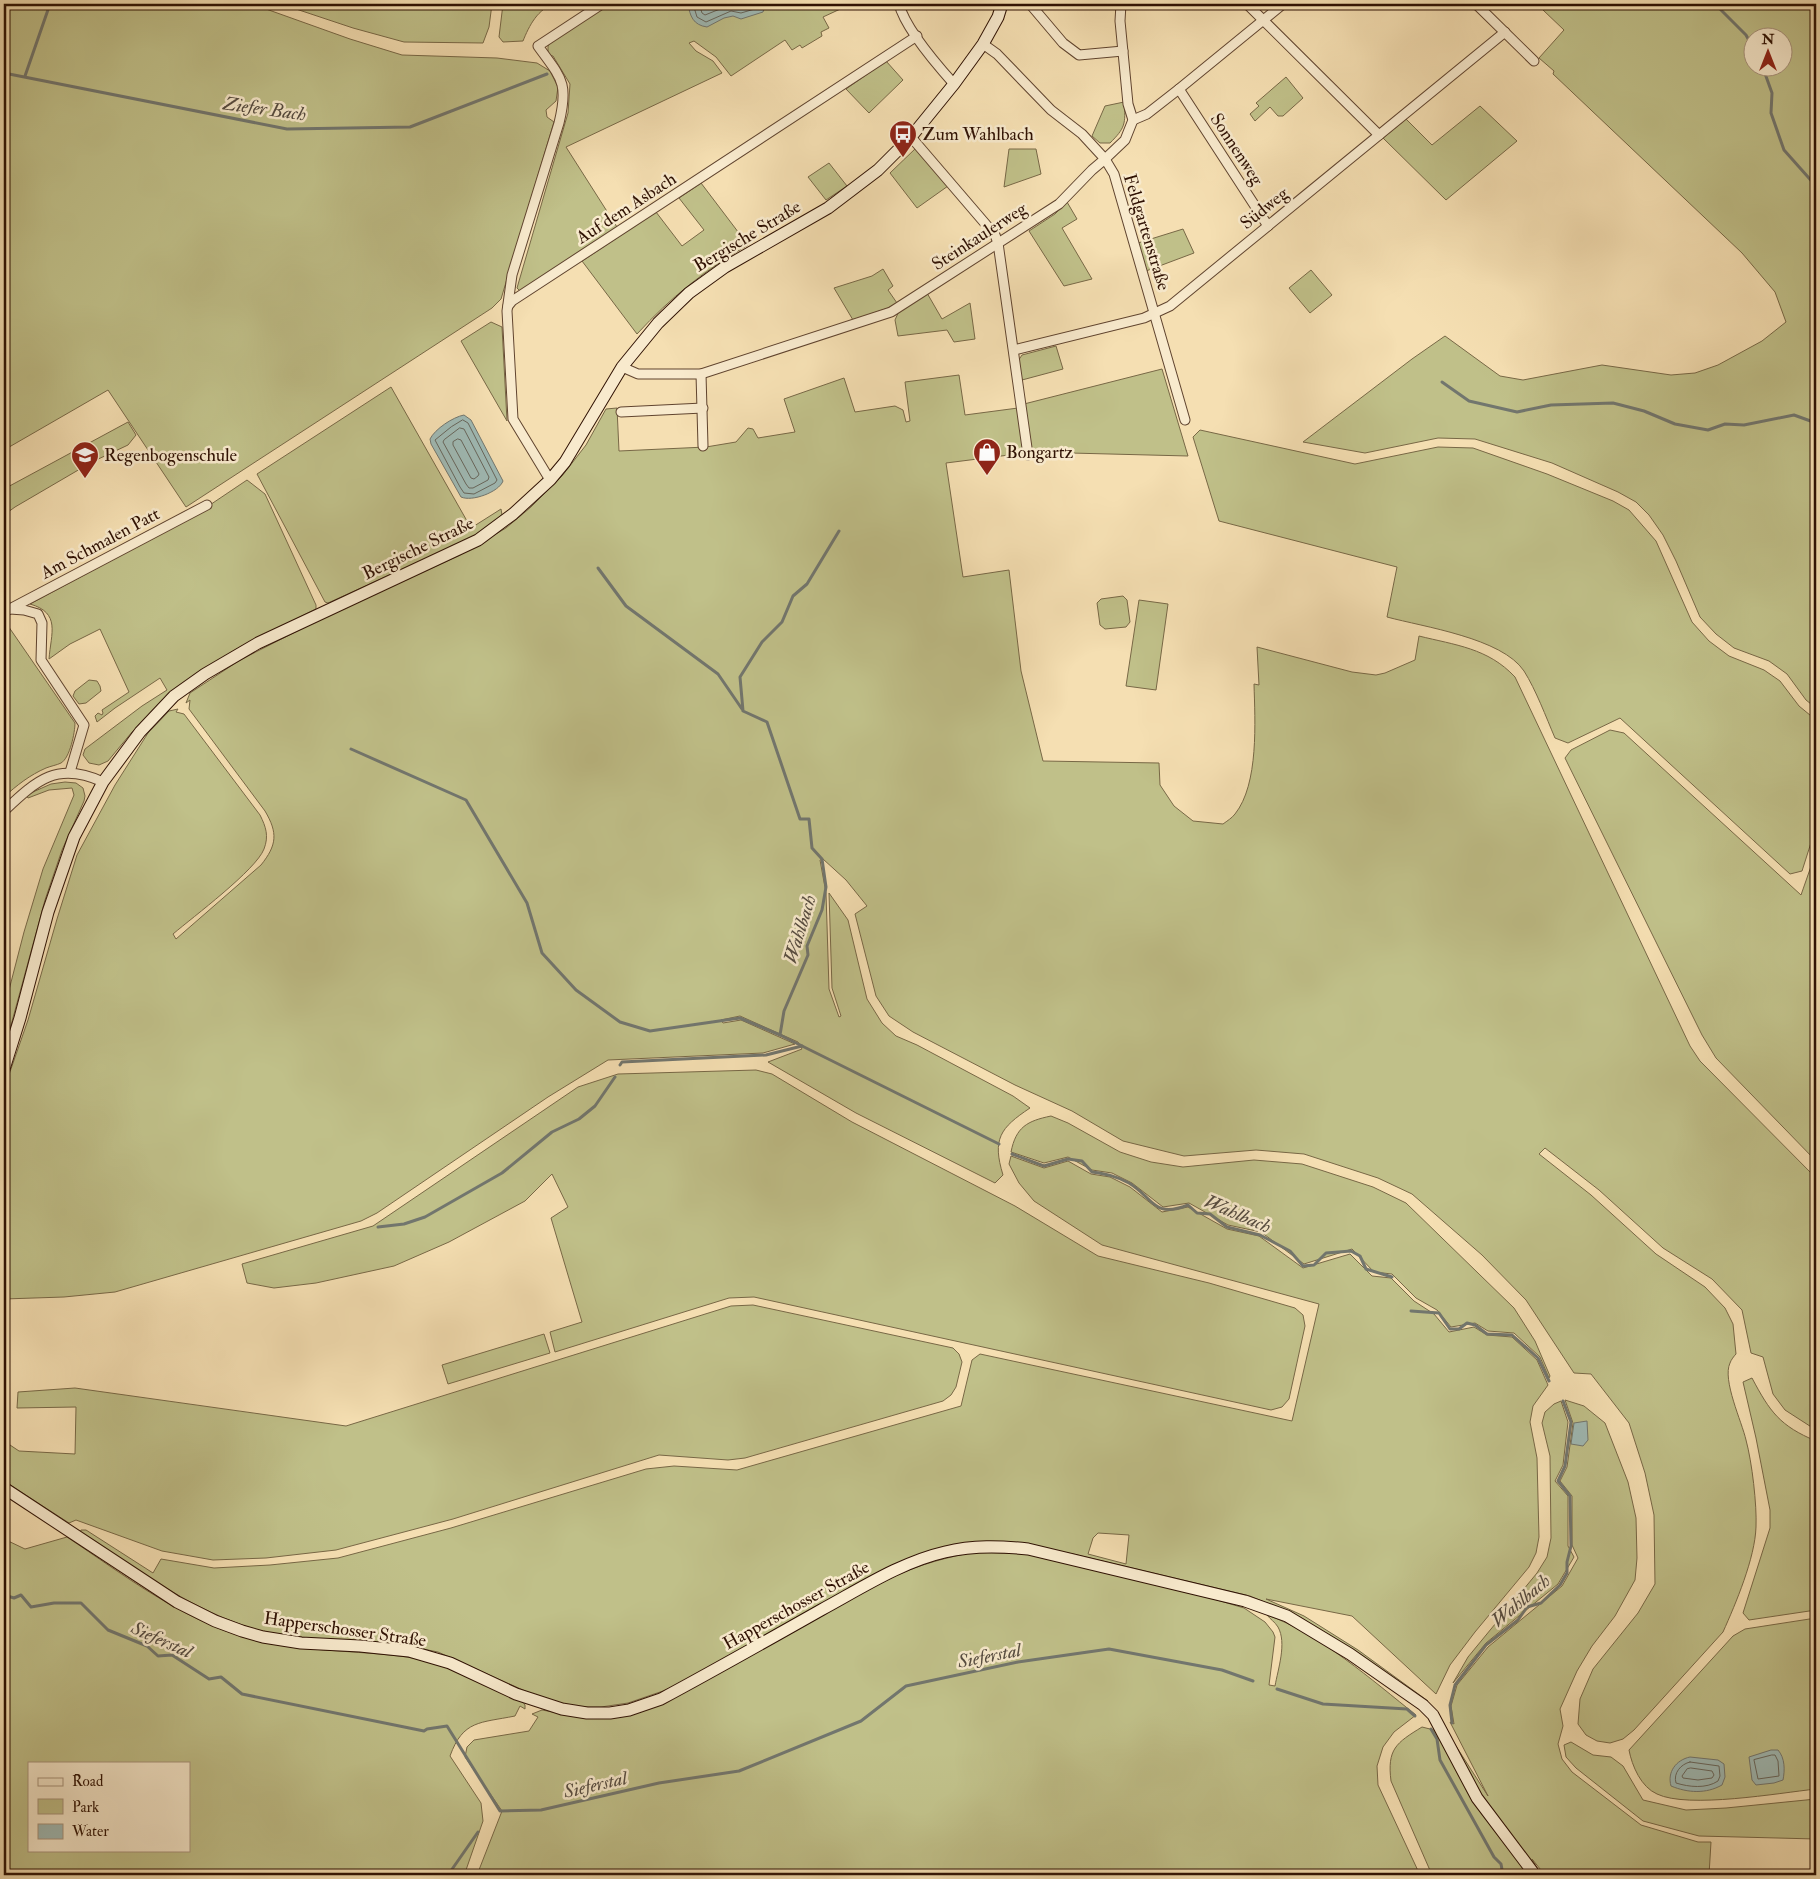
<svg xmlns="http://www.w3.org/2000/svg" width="1820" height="1879" viewBox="0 0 1820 1879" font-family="'IM FELL Double Pica',serif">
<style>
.green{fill:#c0c089;stroke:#786846;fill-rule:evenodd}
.water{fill:#9fbab5;stroke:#72766e}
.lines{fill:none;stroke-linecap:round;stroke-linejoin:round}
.shore{stroke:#67665c;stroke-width:1}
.stream{stroke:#72766e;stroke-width:3}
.street-casing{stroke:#60442f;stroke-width:11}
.secondary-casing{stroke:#2f1103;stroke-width:13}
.street{stroke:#f8eacd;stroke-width:9}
.secondary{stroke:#f8eacd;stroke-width:11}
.labels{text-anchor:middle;stroke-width:5;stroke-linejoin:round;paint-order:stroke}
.poi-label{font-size:18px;fill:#2f1103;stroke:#f8eacd;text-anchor:start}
.street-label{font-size:18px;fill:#2f1103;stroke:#f8eacd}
.water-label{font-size:19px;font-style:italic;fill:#564c41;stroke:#f8eacd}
</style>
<rect width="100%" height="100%" fill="#f5dfb2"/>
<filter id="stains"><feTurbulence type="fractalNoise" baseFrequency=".004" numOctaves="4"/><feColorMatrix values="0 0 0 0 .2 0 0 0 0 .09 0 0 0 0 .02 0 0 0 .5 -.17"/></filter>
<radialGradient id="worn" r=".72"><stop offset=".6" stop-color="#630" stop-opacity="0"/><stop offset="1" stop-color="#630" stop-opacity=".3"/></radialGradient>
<g class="green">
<polygon points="4,4 252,4 350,39 402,55 497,58 537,63 550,71 558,87 556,101 546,110 547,117 554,122 501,299 492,308 186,507 108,390 4,450"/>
<polygon points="281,4 492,4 489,27 483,43 404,42 353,28"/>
<path d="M503,4h52c-17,4 -26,22 -32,37l-20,1 -4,-5z"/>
<polygon points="608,4 849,4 849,5 823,17 829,28 821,32 822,36 802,48 800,45 792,50 785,40 731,76 716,57 694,41 689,43 696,51 713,61 722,73 566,147 617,227 520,291 517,288 568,113 570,84 553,56 548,55 548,46 553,39"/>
<path d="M1549,4h262l5,4v700l-10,-8 -19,-26 -18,-13 -35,-13 -18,-14 -16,-17 -24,-56 -13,-26 -14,-20 -13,-13 -18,-10 -66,-29 -77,-24 -37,-1 -73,15 -62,-11 109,-83 33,-23 55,40 23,4 79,-15 69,10 24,-2 23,-8 44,-24 24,-19 -11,-30 -33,-39 -189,-179 1,-3 -15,-13 25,-28 -21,-20zM1752,38h30v30h-30z"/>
<polygon points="886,61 903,80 869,113 846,89"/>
<polygon points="1286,77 1303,98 1283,116 1278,116 1270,107 1255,121 1250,114 1259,106 1256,103"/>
<path d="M1124,102c2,22 1,26 -14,41h-10l-8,-7 13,-30z"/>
<polygon points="1480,106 1517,141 1446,200 1383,138 1406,119 1432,145"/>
<polygon points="916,148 948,186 917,208 890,173"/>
<polygon points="1009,149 1036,149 1041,174 1004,187"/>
<polygon points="829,163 847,186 826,200 808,177"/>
<path d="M701,183l47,62c-43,25 -77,52 -111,89l-55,-73 74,-49 26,34 22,-16 -25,-32z"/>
<polygon points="1067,202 1077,219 1062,228 1092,279 1064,286 1029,231 1055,214"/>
<polygon points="1183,229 1194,253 1146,271 1138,243"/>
<polygon points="883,269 893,286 888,290 897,303 888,308 853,320 834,288 872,276"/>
<polygon points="1311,270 1332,295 1310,313 1289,288"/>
<polygon points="927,293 942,319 970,303 975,339 954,342 947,330 898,336 895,320 899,311"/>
<polygon points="491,322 502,327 507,421 461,341"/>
<polygon points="1056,346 1063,369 1022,380 1018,361 1022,355"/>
<polygon points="1162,369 1188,456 1031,452 1024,404"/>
<path d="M959,375l6,40 53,-7 7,45 -79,10 17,114 46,-7 12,101 22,90 116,2 1,22 14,21 19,15 30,3c4,-3 9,-6 12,-10 24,-30 20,-93 19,-130l5,1 -2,-38 95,25 24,3 9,-2 30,-13 4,-24c36,9 69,12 96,41l175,369 10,15 116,117v252l-31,-20 -12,-16 -10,-37 -12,-4 -9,-43 -30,-31 -49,-31 -64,-58 -54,-42 -6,6 52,41 65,59 49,33 20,21 8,16 3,30c-2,2 -5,6 -6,9 -8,17 12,59 16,77 6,22 11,65 10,87 -1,31 -20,76 -33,105l-89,98 -11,9 -13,4 -13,-2 -11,-6 -8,-11 2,-25 13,-30 45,-56 17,-29 -1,-69 -9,-42 -16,-50 -38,-49 -17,-1 -48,-73 -44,-45 -70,-61 -34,-16 -74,-24 -48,-4 -72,6 -61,-15 -51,-30 -57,-26 -102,-53 -24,-16 -13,-20 -21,-82 12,-8 -21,-26 -23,-21 -3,1 6,33 3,96 10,28 2,-1 -9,-28 -3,-95 19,27 19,79 15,24 14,13 21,9 96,51 17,12c-30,20 -38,31 -27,67l-8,8 -139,-70 -88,-51 34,-13 -4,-7 -58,-26 -19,4 2,3 18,-3 54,24 -32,9 -155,7 -60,37 -171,116 -16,8 -246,71 -51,5 -60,2v-210l24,-69 29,-101 20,-64 38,-70 33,-52 21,-22 9,-2 -2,3 8,2 76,101c6,12 9,21 4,34 -8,21 -71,68 -91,85l3,5 85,-74c16,-20 17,-32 4,-54l-76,-102 1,-9 -4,3 4,-10 50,-33 77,-39 143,-66 46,-27 25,-21 31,-31 24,-31 20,-36 11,-1 2,43 87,-4 30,-5 12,-14 5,1 5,9 37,-6 -11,-33 60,-21 11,34 40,-6 8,4 3,12 4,-1 -5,-39z"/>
<polygon points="391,387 471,528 501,509 502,515 485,529 471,538 328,603 325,602 257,474"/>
<polygon points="128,422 136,435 128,445 92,462 15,507 4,515 4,489"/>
<path d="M1200,430l155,34 83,-17 35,1 74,26 66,27 16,9 27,31 36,81 17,19 20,15 35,14 16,11 19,25 17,14v107l-14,44 -12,3 -170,-156 -52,25 -13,-5c-9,-21 -19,-48 -31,-67 -22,-33 -100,-44 -137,-54l10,-50 -178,-46 -26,-84z"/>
<path d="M247,480l18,14 51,111v4l-76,38 -28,17 -54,42 -26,26 -24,29 -9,4 -10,-2 -6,-8 2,-6 57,-43 25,-16 -7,-12 -45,30 -18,14 -2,-6 3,-3 4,2 1,-2 -1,-3 27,-18 -29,-63 -30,15 -21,15c2,-26 12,-46 -19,-55l162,-87z"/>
<polygon points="1123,596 1127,600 1130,622 1126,627 1105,629 1100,625 1097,603 1101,599"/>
<polygon points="1139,600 1168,604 1156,690 1126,686"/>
<path d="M4,620l71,103c0,9 -5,35 -14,40 -4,2 -10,3 -15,5 -16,7 -29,17 -42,29z"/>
<polygon points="89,680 97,681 100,686 101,691 86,703 79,704 73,696 75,691"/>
<polygon points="1610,730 1624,733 1801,895 1816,852 1816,1161 1716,1058 1702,1035 1565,758 1571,750"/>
<polygon points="65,782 76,783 83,788 85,796 84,801 62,850 45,900 4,1051 4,993 9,990 24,932 43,869 74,795 72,788 49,790 28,798 26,795 51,784"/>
<polygon points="756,1070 772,1074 852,1122 1015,1206 1098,1256 1209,1283 1295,1308 1303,1315 1305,1326 1289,1399 1282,1407 1271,1410 754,1297 729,1298 555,1352 550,1332 582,1322 551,1218 568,1207 552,1174 525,1201 449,1242 394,1266 316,1283 274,1288 247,1283 242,1264 373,1226 578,1087 618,1074"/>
<path d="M1051,1116l17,7 52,29 31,10 32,5 71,-7 48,4 71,23 33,16 108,105 21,33 15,35 -1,2 -9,-21 -26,-24 -26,-2 -13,-8 -24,4 -14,-17 -21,-12 -24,-24 -18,-2 -22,-23 -48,15 -43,-32 -33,-7 -39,-22 -26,4 -31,-24 -20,-10 -20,-3 -24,-13 -24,6 -33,-11c5,-25 16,-31 40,-36z"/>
<path d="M1011,1156l33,12 24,-7 23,13 19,3 20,10 32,25 26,-5 39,22 32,7 44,32 47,-14 22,22 19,2 23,23 20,13 15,18 25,-5 13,8 25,2 25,23 11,25 -15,21 -3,16 7,36 2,79 -3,16 -7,14 -54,65 -25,33 -14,29 -84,-78 -86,-17 38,17 54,34 70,51 -4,-1 -124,-83 -50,-21 -177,-42 -65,-12 -122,26 -197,111 -26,12 -35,12 -27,4h-25l-33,-8 -105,-47 -25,-5 -136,-12c-76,-17 -133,-61 -197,-103l1,-2h5l67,43 8,-14 53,9 56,-3 68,-7 113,-30 195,-59 28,-3 63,4 224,-64 11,-46 8,-6 312,67 27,-117 -217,-59 -68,-44 -15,-18 -10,-19zM1098,1533l31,2 -3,29 -38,-10 5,-16z"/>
<polygon points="753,1305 953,1348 959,1354 962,1362 956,1387 951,1395 943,1401 745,1458 728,1460 659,1455 453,1519 336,1550 266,1558 213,1560 162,1551 76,1520 69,1523 4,1481 4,1441 19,1451 75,1454 76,1407 17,1408 18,1392 75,1388 346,1426 731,1306"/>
<polygon points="544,1334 550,1353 448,1384 442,1365"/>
<path d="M1752,1378c18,34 28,48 64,63v169l-67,10 -6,-7 27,-85v-18l-14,-72 -13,-56z"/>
<path d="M1565,1400l19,6 21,17 23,59 8,36 1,40 -2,22 -20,36 -23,30 -15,25 -17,38 3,17 -5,18 4,15 10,13 69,53 57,17h13l-2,33h-115l-3,-1 -1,1h-45l-13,-16 9,16h-109l-41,-94c-4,-32 5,-38 31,-54l12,3 5,8 15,5 34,53 -38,-74 4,2 -3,-18 6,-21 31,-38 74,-61 16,-28 -6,-13v-49l-12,-15 7,-14 6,-44z"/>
<polygon points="1561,1401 1568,1422 1563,1465 1555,1481 1568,1496 1568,1546 1574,1557 1558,1584 1486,1643 1453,1683 1468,1657 1537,1573 1547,1557 1551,1538 1550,1456 1542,1423 1545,1412 1554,1404"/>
<path d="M67,1537c57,38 115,83 181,101 58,16 119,11 177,22 29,6 69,29 98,42l2,3v4l-5,-3 -5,10c-35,7 -52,4 -65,40l31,47 2,18 -17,49 10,5h-472v-336l21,10zM29,1763h160v87h-160z"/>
<path d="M975,1552l52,2 170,40 47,14 21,14 8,10 2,5 -6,48 6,1c3,-17 12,-43 3,-59 -3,-5 -8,-8 -11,-12 52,18 106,66 149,100l-22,17 -11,15 -6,19 1,19 42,90h-943l25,-64 -37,-54 2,-10 7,-7 55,-9 9,-14 -6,-3 10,-4 33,6h40l280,-140c26,-12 53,-19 80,-24z"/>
<path d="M1816,1618v171c-37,4 -128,20 -159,5 -16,-7 -25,-28 -28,-44l104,-114 12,-7z"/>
<polygon points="1571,1742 1593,1755 1611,1757 1623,1766 1643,1800 1686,1810 1726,1808 1816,1799 1816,1839 1699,1836 1643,1821 1576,1768 1566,1757 1564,1745"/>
</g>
<g class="water">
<path d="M688,4h78l-3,8 -22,7 -8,-3 -9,2 -17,9c-14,-2 -17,-11 -19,-23z"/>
<path d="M464,415l7,5 32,61c-4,11 -31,21 -42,16l-30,-53 -1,-5c5,-10 23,-22 34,-24z"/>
<polygon points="1587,1421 1588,1440 1583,1446 1571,1444 1574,1423"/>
<path d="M1771,1750h7c7,8 7,20 5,30l-9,3 -18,2 -4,-5 -3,-23z"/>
<path d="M1690,1757l28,3 6,4 1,13 -3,8c-16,9 -34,8 -51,1 -4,-14 5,-26 19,-29z"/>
</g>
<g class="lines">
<g class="shore">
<polyline points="693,4 697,17 706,22 731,11 741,13 758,8 761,4"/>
<polyline points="699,4 702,13 705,15 730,5 742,7 752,4"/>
<polygon points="463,420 468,423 497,480 495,483 474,494 464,493 460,487 435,440 451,427"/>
<polygon points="460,428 464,429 489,477 488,480 473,488 469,488 466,484 443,442 444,440"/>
<polygon points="458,439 461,440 479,474 478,476 474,479 471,478 453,445 453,442"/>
<polygon points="1772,1755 1775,1755 1778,1761 1779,1776 1758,1779 1754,1760"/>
<path d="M1690,1762l29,4 1,10 -2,5c-12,8 -29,6 -42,2 -3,-10 5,-19 14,-21z"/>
<polygon points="1691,1768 1712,1771 1714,1775 1712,1778 1698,1780 1683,1778 1682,1776 1687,1769"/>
</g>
<g class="stream">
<polyline points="1715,4 1746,35 1752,46"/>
<polyline points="1763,68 1772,93 1771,113 1784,150 1816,186"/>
<polyline points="4,73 287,129 410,127 547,74"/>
<polyline points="25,76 50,4"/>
<polyline points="1442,382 1469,401 1517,412 1551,405 1613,403 1644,411 1675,424 1708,430 1725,424 1744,425 1794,415 1816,423"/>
<polyline points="839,531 807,584 793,596 782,622 762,642 740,677 743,711 767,722 800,819 809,819 812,848 822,859 826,887 822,910 807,946 808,955 784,1011 780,1035 999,1144"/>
<polyline points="598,568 626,606 718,674 742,709"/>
<polyline points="351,749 466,800 527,903 542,953 576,990 620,1022 650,1031 740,1018 780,1035"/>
<polyline points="620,1065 622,1062 766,1055 802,1046"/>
<path d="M1012,1154l32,12 24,-7 14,2 10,11c14,2 24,4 37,11 25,15 24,36 59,22l9,8 13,1 17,13 33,8 30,16 13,15 11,-1 12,-12 25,-2 9,5 6,13 26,8"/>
<polyline points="378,1227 404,1224 425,1217 502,1173 552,1132 579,1119 595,1106 615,1077"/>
<polyline points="1411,1311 1439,1313 1450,1329 1459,1329 1467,1323 1475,1325 1487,1334 1512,1335 1538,1358 1549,1381"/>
<polyline points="4,1595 14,1598 21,1595 31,1607 54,1603 81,1603 108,1630 147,1646 158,1656 172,1655 209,1679 221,1677 242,1694 424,1731 427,1729 447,1726 500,1811 541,1810 659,1783 739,1771 861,1721 906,1686 1018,1662 1109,1649 1222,1670 1253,1681"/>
<polyline points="1277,1689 1323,1704 1407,1709 1415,1716"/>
<polyline points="1452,1723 1450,1705 1455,1685 1486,1645 1518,1620 1527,1607 1541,1603 1560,1585 1567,1573 1567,1562 1571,1546 1570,1496 1558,1481 1565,1466 1571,1422 1563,1401"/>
<polyline points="1431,1729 1437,1739 1440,1760 1494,1857 1501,1864 1503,1875"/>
<polyline points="448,1875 478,1832"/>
</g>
<g class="street-casing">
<g id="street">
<path d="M899,4c6,24 38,61 55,80"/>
<polyline points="1030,4 1063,43 1079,55 1123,51"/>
<polyline points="1247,4 1379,135"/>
<polyline points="1476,4 1534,61"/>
<polyline points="983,44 997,54 1051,110 1082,134 1105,159 1114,174 1185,420"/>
<polyline points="1179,89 1268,226"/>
<polyline points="1133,120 1147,114 1179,89 1283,4"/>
<polyline points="911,137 995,235 998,243 1028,455"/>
<polyline points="508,306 512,301 917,36"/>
<polyline points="1014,350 1144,318 1170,306 1505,32"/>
<polyline points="622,367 638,374 701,374 891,312 1059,204 1092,170 1105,159 1125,140 1133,120 1128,104 1120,21 1121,4"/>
<polyline points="701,374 703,446"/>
<polyline points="621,412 703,408"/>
<path d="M550,480l-37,-61 -6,-108 5,-36 47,-152c10,-41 2,-45 -21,-77l64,-42"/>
<polyline points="10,609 24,610 38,614 42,623 41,660 84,725 70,772"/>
<polyline points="4,612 207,505"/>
<path d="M4,811c33,-31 53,-50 99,-29"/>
</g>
</g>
<g class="secondary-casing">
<g id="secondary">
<polyline points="4,1069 20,1018 48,912 74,837 103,782 140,732 174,696 205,674 258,643 478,540 513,514 550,480 565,462 622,367 658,323 689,293 725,267 828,208 878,170 911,137 954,84 983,44 998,17 1002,4"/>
<path d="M4,1488l173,114 38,19 27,10 21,6 38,6 59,3 49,5 41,12 66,31 46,15 25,4h23l19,-3 32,-11c54,-29 107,-59 160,-89 39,-21 80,-48 124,-58 28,-7 55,-6 83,-3l217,52 42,15 63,38 73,51 10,10 44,83 58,77"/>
</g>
</g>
<use href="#street" class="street"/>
<use href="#secondary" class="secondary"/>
</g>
<defs>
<g id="bus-pin" transform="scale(1.4375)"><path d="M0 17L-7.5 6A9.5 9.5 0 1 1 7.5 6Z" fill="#8f2418" stroke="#f8eacd"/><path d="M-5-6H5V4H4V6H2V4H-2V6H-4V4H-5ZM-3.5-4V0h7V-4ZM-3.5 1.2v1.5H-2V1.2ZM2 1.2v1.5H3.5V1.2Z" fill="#fff"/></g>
<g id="shop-pin" transform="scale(1.4375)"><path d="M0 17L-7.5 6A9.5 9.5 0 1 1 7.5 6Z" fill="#8f2418" stroke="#f8eacd"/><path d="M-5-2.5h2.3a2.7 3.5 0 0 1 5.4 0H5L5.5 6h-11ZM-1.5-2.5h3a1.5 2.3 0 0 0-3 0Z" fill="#fff"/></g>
<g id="school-pin" transform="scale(1.4375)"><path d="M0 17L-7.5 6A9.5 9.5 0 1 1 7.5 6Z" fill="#8f2418" stroke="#f8eacd"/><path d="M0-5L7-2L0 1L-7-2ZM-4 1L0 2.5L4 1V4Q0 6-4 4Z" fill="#fff"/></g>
</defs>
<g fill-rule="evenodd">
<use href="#bus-pin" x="903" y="134"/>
<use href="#shop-pin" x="987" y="452"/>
<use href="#school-pin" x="85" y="455"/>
</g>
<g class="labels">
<g class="poi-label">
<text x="922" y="140">Zum Wahlbach</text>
<text x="1006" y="458">Bongartz</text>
<text x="104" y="461">Regenbogenschule</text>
</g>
<g class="street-label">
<text transform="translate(1237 149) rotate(57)" y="6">Sonnenweg</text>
<text transform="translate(626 208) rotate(-33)" y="6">Auf dem Asbach</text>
<text transform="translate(1264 208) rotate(-39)" y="6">Südweg</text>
<text transform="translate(1147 232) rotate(73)" y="6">Feldgartenstraße</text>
<text transform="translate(747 236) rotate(-31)" y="6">Bergische Straße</text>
<text transform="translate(979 236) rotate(-33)" y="6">Steinkaulerweg</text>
<text transform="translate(100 543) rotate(-28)" y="6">Am Schmalen Patt</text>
<text transform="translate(418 548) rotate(-26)" y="6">Bergische Straße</text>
<text transform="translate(796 1605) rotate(-29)" y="6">Happerschosser Straße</text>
<text transform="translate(345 1629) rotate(8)" y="6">Happerschosser Straße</text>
</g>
<g class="water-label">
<text transform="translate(265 108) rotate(8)" y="7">Ziefer Bach</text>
<text transform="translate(799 929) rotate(-73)" y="7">Wahlbach</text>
<text transform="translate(1238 1213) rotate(23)" y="7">Wahlbach</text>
<text transform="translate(1520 1600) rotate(-40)" y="7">Wahlbach</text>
<text transform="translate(162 1639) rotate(24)" y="7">Sieferstal</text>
<text transform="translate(989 1655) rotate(-11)" y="7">Sieferstal</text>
<text transform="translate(595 1784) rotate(-13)" y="7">Sieferstal</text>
</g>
</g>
<rect width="1820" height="1879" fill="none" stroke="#f5dfb2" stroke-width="20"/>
<rect x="5" y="5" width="1810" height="1869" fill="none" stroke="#2f1103" stroke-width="2.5"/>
<rect x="10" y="10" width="1800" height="1859" fill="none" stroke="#2f1103"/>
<rect x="28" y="1762" width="162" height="90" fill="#f8eacd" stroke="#a8937c"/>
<rect x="38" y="1778" width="25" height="8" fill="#f8eacd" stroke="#a8937c"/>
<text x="72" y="1786" font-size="15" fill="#2f1103">Road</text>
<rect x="38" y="1799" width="25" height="15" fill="#c0c089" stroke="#a8937c"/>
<text x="72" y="1812" font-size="15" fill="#2f1103">Park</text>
<rect x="38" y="1824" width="25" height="15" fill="#9fbab5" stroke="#a8937c"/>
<text x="72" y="1836" font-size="15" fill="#2f1103">Water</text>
<g transform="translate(1768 52)"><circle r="24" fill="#f8eacd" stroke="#a8937c"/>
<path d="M0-4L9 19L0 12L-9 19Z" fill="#8f2418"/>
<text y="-8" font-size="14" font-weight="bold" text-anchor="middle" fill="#2f1103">N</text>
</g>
<rect width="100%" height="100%" filter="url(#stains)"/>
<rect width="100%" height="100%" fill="url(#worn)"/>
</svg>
